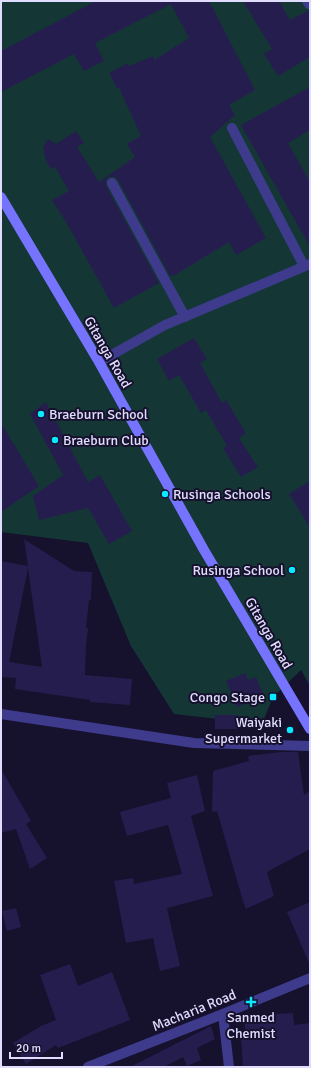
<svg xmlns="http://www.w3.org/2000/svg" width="311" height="1068" viewBox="0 0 311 1068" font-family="Signika,sans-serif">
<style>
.green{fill:#143736}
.building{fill:#261d4f;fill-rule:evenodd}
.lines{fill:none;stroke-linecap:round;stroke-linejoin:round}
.street{stroke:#3e3b8d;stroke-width:10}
.secondary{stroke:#7674ff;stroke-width:10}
.poi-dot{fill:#09e9ff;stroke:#16112d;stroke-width:1.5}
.labels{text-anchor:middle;stroke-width:4;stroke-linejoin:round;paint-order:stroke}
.street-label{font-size:14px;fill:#e1ddff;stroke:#16112d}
.poi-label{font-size:14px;fill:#e1ddff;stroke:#16112d;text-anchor:start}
</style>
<rect width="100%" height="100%" fill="#16112d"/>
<polygon class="green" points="1,1 310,1 310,686 301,670 273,697 262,724 174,714 131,646 88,543 1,532"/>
<g class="building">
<polygon points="96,1 209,1 255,90 229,105 235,115 210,137 266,238 236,255 229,242 175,275 170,276 118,180 115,177 109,177 106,180 106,186 159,283 114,308 66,222 52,200 69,191 55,167 51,169 46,161 43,147 48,139 56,144 76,131 84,143 77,147 99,182 135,157 127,144 141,136 119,88 117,88 109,73 128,63 129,66 153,56 154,60 189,38 171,4 95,43 104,61 84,71 74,54 1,92 1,51"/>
<polygon points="243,1 279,1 290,20 310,10 310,57 278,76 264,54 272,49"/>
<polygon points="310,87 310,130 288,143 310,182 310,247 241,125"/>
<polygon points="194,338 207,359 200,363 222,403 226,400 246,433 239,438 258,467 241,477 223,448 227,446 206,410 201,413 179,375 169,381 157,359"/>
<polygon points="46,402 88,482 100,475 132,531 109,544 88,508 39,520 33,496 63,475 30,414"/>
<polygon points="1,423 39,486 1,512"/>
<polygon points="310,481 310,528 289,494"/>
<path d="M24,539l50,32 18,1 -1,28h-2l-3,28 2,1 -2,15 -1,31 47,4 -2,26 -40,-3v-2l-75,-11 1,-11 -15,-1v-116l27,5zM28,568l1,7 13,92 -33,-5z"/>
<polygon points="245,673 248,680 256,677 264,696 237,707 226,681"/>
<rect x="215" y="715" width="23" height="14"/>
<polygon points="281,752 298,752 304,795 310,791 310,849 267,872 274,896 246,909 243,901 217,811 212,812 213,771 249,761 248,756"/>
<polygon points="1,769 31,821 26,824 47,858 30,869 16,829 1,833"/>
<polygon points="197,775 205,811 191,816 213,896 167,908 180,966 160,971 153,938 126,943 114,881 133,878 134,884 182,874 168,825 127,836 120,812 171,798 167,783"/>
<polygon points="310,902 310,965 287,912"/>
<polygon points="16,908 21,927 7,931 2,911"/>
<polygon points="70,964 78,986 112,972 130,1020 58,1048 56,1045 26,1064 13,1043 41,1026 56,1020 40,975"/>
<polygon points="293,1013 294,1025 310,1023 310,1067 243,1067 241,1039 246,1039 244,1016"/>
<polygon points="211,1026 215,1039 197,1048 201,1060 187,1066 183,1057 164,1067 130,1067"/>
</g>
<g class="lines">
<g class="street">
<polyline points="307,1 309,4"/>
<polyline points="232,128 304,266"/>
<polyline points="112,183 185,317"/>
<polyline points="99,362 165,325 310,264"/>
<polyline points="1,714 194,743 310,746"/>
<polyline points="223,1014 229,1067"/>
<polyline points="88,1067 223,1014 310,978"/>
</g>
<polyline class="secondary" points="1,197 99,362 204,550 310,729"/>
</g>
<g class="poi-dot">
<circle cx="41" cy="414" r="4"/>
<circle cx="55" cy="440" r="4"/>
<circle cx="165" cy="494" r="4"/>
<circle cx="292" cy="570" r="4"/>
<rect x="269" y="693" width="8" height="8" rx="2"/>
<circle cx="290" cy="730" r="4"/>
<path d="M249 996h4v4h4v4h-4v4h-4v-4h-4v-4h4z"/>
</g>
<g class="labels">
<g class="street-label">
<text transform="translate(108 352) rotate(60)" y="5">Gitanga Road</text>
<text transform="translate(269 633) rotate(60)" y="5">Gitanga Road</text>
<text transform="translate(194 1010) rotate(-22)" y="5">Macharia Road</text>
</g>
<g class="poi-label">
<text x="49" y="419">Braeburn School</text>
<text x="63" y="445">Braeburn Club</text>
<text x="173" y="499">Rusinga Schools</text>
<text x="284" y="575" text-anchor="end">Rusinga School</text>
<text x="265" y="702" text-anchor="end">Congo Stage</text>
<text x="282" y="727" text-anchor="end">Waiyaki<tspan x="282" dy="16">Supermarket</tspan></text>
<text x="251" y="1022" text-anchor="middle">Sanmed<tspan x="251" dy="16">Chemist</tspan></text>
</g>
</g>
<rect width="311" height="1068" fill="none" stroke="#e1ddff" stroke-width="4"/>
<path d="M10 1052v6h52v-6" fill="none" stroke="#e1ddff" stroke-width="2"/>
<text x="16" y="1052" font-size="12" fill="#e1ddff" stroke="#16112d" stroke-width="3" paint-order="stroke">20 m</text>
</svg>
